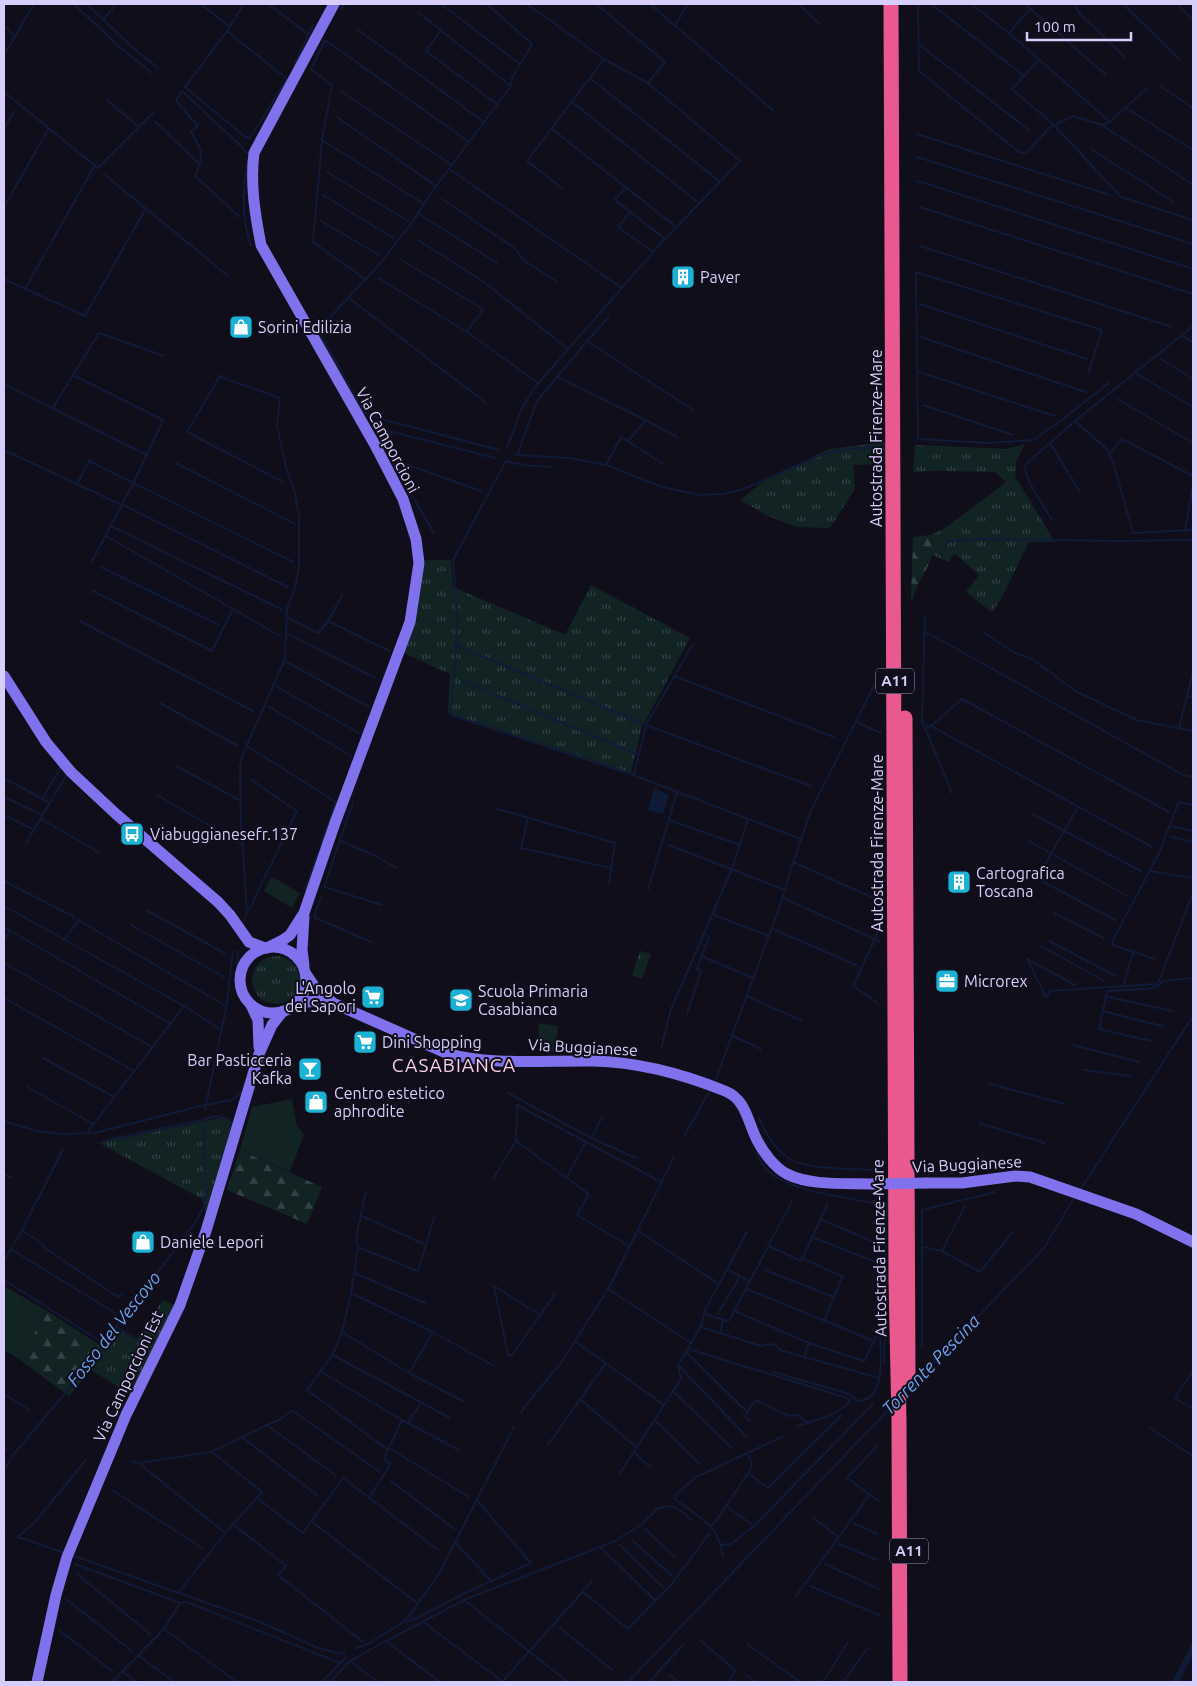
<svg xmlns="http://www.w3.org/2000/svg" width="1197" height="1686" viewBox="0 0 1197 1686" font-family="Ubuntu,sans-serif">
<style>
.grass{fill:url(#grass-tufts)}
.forest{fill:url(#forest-firs)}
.park{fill:#122324}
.water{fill:#101b38}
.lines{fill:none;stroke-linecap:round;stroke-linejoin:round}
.stream{stroke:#101b38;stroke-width:2}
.secondary{stroke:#8072ec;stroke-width:11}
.highway{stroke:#e95990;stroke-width:15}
.secondary-bridge{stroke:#8072ec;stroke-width:11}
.labels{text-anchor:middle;stroke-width:4;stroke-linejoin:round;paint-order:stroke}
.shield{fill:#110e1b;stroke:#9c94b6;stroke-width:1}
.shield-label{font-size:15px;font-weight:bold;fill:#d7cef9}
.poi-label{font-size:16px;fill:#d7cef9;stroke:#110e1b;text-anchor:start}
.street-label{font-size:16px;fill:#d7cef9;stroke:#110e1b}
.water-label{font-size:18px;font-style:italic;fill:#6aa3eb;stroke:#110e1b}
.quarter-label{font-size:19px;letter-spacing:1px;fill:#f9d0e6;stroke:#110e1b}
</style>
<defs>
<pattern id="grass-tufts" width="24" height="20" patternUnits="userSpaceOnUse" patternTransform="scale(1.25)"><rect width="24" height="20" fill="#122324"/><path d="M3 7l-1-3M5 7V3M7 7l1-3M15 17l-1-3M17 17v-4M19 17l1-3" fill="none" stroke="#344245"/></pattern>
<pattern id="forest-firs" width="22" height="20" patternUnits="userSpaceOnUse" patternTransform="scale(1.25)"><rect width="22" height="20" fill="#122324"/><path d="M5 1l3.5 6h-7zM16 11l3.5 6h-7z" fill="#344245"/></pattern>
</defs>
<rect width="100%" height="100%" fill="#110e1b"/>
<g class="grass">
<polygon points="885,442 883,464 853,465 855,489 830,528 797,527 768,516 740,500 764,481 829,449"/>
<path d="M1025,444l-9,18 -1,14 40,66h-26l-29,59 -8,11 -26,-20 13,-17 -25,-22 -5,9 -17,-7 2,-12 -3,-8 14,-7 61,-46 -11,-10c-27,0 -54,-2 -82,0l2,-27 92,4z"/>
<polygon points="426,560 451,560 453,587 565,635 591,585 690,638 642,727 631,773 448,713 450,674 406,654 395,653"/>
<polygon points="640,951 651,954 642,979 632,975"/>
<circle cx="276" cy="980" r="24"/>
<polygon points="226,1117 235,1126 207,1217 202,1199 99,1143"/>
<polygon points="163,1300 174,1305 132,1395 91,1370 119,1330 136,1340"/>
</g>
<g class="forest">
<path d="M931,535c10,22 -14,43 -18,64h-2l2,-62z"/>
<polygon points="240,1150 322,1187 307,1224 227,1190"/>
<polygon points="47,1311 106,1349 91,1370 69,1396 19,1359"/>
</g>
<g class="park">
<polygon points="272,877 300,893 292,908 264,891"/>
<path d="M539,1023l19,3 -2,26 -10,-1c-9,-8 -8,-16 -7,-28z"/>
<polygon points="292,1099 297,1126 304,1134 290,1172 240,1150 252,1107"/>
<polygon points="4,1286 47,1311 19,1359 4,1350"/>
</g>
<g class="water">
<polygon points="654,788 669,795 663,814 648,810"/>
<polygon points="1193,1641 1193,1654 1179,1682 1172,1682"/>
</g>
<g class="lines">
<g class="stream">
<polyline points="74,4 123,50 152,73"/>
<polyline points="87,4 135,50 158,68"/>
<polyline points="201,4 230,27"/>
<polyline points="268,4 308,34"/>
<polyline points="441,4 520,64"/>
<polyline points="487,4 532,44 512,78 511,86 436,186 411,224 377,267 318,330 364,412 370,416 499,450"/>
<polyline points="596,4 665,62 648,83"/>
<polyline points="650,4 774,111"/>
<polyline points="798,4 819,23"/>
<polyline points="918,4 919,71 1020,153 1027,152 1049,128 1073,116 1102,125 1110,122 1147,88"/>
<polyline points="931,4 1024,76"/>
<polyline points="971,4 1009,33 1110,122"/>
<polyline points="1025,4 1106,75"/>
<polyline points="1075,4 1079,13 1125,57"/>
<polyline points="1123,4 1180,60"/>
<polyline points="1177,4 1193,20"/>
<polyline points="341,11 344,4"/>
<polyline points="419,13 511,86"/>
<polyline points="103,19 117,4"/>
<polyline points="676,24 688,4"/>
<polyline points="4,26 15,36"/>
<polyline points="357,29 484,122"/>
<polyline points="441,30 426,51 498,105"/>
<polyline points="227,31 287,79 250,138 244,136 185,87 227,31 244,4"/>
<polyline points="1009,33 1030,9"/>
<polyline points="920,45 1030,131"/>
<polyline points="4,55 34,4"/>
<polyline points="1039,60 1012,89 1054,125 1121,197 1193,220"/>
<polyline points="294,65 313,25"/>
<polyline points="590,78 719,181"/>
<polyline points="1160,86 1193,108"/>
<polyline points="4,92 98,168 154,112"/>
<polyline points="342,92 452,165"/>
<polyline points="107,100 139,127"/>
<polyline points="572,102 699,203"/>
<polyline points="1126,108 1193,150"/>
<polyline points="337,117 436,186"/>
<polyline points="155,121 198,163"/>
<polyline points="1102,125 1193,185"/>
<polyline points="4,129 14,111"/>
<polyline points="552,129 675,226"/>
<polyline points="917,134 1110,195"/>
<polyline points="322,140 424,204"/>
<polyline points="1091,149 1174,202"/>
<polyline points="917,157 1193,244"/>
<path d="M248,160c-6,29 -7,57 3,86"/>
<polyline points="449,169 622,288"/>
<polyline points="327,172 408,221"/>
<polyline points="104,174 228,276"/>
<polyline points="918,181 1193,269"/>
<polyline points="625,187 615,200 664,238"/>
<polyline points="562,188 527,161 604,59"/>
<polyline points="323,195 393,238"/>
<polyline points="442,199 516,249 523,260 556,281"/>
<polyline points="4,207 49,128"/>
<polyline points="920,207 1193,294"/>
<polyline points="630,212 618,227 653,252"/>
<polyline points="419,214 497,263"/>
<path d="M240,217l-45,-41c10,-20 7,-26 -4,-44l7,-6 -22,-25 6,-10 58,54 8,10"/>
<polyline points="321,221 379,255"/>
<polyline points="418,240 484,282 568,349"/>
<polyline points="920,246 1172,327"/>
<polyline points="400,259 483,309 467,332"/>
<polyline points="378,278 467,332 538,383"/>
<polyline points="4,279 85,316 146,208"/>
<polyline points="365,279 313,242 322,140 332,85 311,69 325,40 469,142"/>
<polyline points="25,289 95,165"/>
<polyline points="349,298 486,403"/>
<polyline points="920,304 1087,359"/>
<polyline points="609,317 587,341 537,401 517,455 569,458 606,465 662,487 700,495 723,494 744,489 823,454 850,449 883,446"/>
<polyline points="1182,336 1193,342"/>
<polyline points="921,337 1086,392"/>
<polyline points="587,341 693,410"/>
<polyline points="1161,359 1193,379"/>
<polyline points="919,372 1055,416"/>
<polyline points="1088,374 1102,330 916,272 918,439 988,443 1033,440 1055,425 1109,383"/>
<polyline points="1137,374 1193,407"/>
<polyline points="73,375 163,420 134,482 92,561"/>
<polyline points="218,376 280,398 277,426 287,471 295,492 299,517 299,568 295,588 287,609 285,659 243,754 240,765 241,821 247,912 244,922"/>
<polyline points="220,376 187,432 283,482"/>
<polyline points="557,377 646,420 677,437"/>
<polyline points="4,384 147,455"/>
<polyline points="1117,399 1193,443"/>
<polyline points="923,405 1013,435"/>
<polyline points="52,409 99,333 164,356"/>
<polyline points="1076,422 1107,449 1113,462 1133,533 1193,530"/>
<polyline points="628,441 663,464"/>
<polyline points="1050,443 1080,492"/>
<polyline points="507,448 522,408 535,387 662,242 740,161 648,83 604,59 527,4"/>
<polyline points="6,451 122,505"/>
<polyline points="1110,454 1122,439 1193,476"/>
<polyline points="391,459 481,491"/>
<polyline points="176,463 295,524"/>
<polyline points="606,465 621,437 628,441 646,420"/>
<polyline points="551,467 523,465 506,461 453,560 458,619 451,715 633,775 801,839"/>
<polyline points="77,484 89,461 293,562"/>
<polyline points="125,506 288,587"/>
<path d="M1052,520c-8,-14 -27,-39 -27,-55l50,-44 118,-95"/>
<polyline points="111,526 281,609"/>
<polyline points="1185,531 1193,485"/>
<polyline points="434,533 380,441 380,433 385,430 495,458"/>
<polyline points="106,536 280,636"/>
<polyline points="942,546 950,541 974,539 1119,541 1193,540"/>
<polyline points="101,567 219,625"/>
<polyline points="93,591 212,651 233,609"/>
<polyline points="925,616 922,721 952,793"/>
<polyline points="287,617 318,633 328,621 343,594"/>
<polyline points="80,621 253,711"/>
<polyline points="328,621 389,651"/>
<polyline points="926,632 1176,771 1186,776 1193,777"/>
<polyline points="983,632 1013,652 1032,659 1077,692 1137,720 1193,731"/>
<polyline points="286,633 375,678"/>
<polyline points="455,645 646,725 811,786"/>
<polyline points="285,661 369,707"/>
<polyline points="674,676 834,737"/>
<polyline points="463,681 639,755"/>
<polyline points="277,687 359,733"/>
<polyline points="1187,696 1193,697"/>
<polyline points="160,703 238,746"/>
<polyline points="268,706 351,756"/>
<polyline points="856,722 881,733"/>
<polyline points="931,726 1152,847"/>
<polyline points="926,728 931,726 962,699 1169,812"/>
<polyline points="1179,728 1193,672"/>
<polyline points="247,746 336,802 306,888"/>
<polyline points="176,766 241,801"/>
<polyline points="634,775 646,725 693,644"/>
<polyline points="4,778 50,803"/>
<polyline points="157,795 243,845"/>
<polyline points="4,797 42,815"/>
<polyline points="43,798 60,768"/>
<polyline points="498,809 615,843 609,883"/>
<polyline points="1032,814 1141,871"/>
<polyline points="4,815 34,830"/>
<polyline points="528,818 521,848 611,868"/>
<polyline points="41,819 100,853"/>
<polyline points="669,820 740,845"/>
<polyline points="1171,826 1193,831"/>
<polyline points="1172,837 1193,842"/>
<polyline points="341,841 376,856 396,868"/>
<polyline points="1029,841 1127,896"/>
<polyline points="26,843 67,774"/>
<polyline points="669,845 785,890"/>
<polyline points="793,862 878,900 881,922 875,939 853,986 879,1004"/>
<polyline points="1150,871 1193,878"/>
<polyline points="1037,878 1078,807"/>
<polyline points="1038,879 1115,920"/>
<polyline points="4,881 74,917"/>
<polyline points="324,887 353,802"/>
<polyline points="325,887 382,905"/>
<polyline points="648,890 677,792"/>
<polyline points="321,897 314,917 371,942"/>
<polyline points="783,898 879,941"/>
<polyline points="4,906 184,1006 221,1030"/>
<polyline points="146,910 226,954"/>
<polyline points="249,910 297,811 250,779"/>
<polyline points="1054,913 1103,938"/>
<polyline points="714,915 769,936"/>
<polyline points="131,925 224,977"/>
<polyline points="4,927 171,1024"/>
<polyline points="773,929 858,966"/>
<polyline points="66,938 78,920 226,1006"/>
<polyline points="4,941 10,930"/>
<polyline points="1049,941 1116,976"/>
<polyline points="1041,946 1104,981"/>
<path d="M238,952c-2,24 -3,31 8,53"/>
<polyline points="701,956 753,978"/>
<polyline points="1027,959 1046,997 1050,991 1155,984 1159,981 1193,893"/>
<polyline points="1027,959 1075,985"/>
<polyline points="1155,959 1113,945 1112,942 1159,853 1178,804 1180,802 1193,805"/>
<polyline points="4,963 152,1047"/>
<polyline points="1123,986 1133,953"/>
<polyline points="747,996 802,1021"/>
<polyline points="1105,996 1172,1011"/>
<polyline points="4,998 134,1071"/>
<polyline points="1102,1011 1162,1026"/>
<polyline points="687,1014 701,971 697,969 709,937 703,934"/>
<polyline points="731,1035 761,1049"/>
<polyline points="1151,1041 1099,1029 1107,991 1148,989 1157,986 1164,981 1193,978"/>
<polyline points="1073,1045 1139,1062"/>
<polyline points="661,1049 671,1009 732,869 748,819"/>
<polyline points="43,1058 114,1097"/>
<polyline points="1083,1070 1130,1076"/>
<polyline points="716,1079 781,903 790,872 811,810 878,678 882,674 887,674"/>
<polyline points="990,1084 1065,1104"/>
<polyline points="27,1087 93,1124"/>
<polyline points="508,1093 591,1138 636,1158"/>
<polyline points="205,1109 226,1009 233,951"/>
<path d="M759,1118c7,16 15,30 29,40 17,12 67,11 88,12"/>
<polyline points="4,1121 37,1131 62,1134 94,1133 205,1105 232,1100 242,1092"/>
<polyline points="979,1123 1045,1143"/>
<polyline points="86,1134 184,1006"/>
<polyline points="684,1136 710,1091"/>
<polyline points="592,1137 602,1117"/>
<path d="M103,1141l100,-21c13,-5 21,-6 30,7"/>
<polyline points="516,1141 589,1194 577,1215 629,1246"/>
<path d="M757,1154c4,8 8,16 16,21 24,17 71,22 100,28"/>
<polyline points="4,1174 12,1178"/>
<polyline points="567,1177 586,1141"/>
<polyline points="493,1179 516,1141 517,1105 661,1182"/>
<polyline points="1080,1190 1193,1016"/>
<polyline points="366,1192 356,1238 358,1247 351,1293 342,1332 333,1354 307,1390 388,1450"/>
<polyline points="362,1216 426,1245"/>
<polyline points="820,1219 878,1244"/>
<polyline points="22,1231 39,1241 45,1248 118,1297 122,1294"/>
<polyline points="638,1231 719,1284"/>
<polyline points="812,1237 876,1262"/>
<polyline points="769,1246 801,1261 828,1204"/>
<polyline points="358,1247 418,1271 434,1218"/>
<polyline points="923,1247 942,1251 980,1272 1013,1232"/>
<polyline points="11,1249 115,1313"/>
<polyline points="942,1251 965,1206"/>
<polyline points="802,1258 841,1276"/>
<polyline points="4,1261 22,1230 63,1149"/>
<polyline points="727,1269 749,1281"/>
<polyline points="765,1270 834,1297"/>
<polyline points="354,1273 425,1303"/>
<polyline points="4,1280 100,1341"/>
<polyline points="494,1286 508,1355 512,1355 555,1294"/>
<polyline points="494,1286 540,1315"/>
<polyline points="608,1289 691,1343"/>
<polyline points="747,1289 874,1341"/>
<polyline points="351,1293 433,1332 494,1366"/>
<polyline points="735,1311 809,1343 864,1361 879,1332"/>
<polyline points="704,1314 728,1321 730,1319 792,1201"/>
<polyline points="718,1314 740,1276"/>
<polyline points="824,1321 843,1275"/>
<polyline points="117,1327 148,1347"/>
<polyline points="701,1327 720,1333 723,1319"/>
<polyline points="342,1332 409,1373 463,1401"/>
<polyline points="720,1333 761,1346 770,1344 776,1345 780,1350 879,1378"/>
<polyline points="575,1341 664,1405"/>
<polyline points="922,1347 922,1210 995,1192"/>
<path d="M688,1349l156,48 6,4c-11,14 -36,20 -53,25"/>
<polyline points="686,1352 747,1412"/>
<polyline points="333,1355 450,1418"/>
<polyline points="804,1357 809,1343"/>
<polyline points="884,1362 886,1220 888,1192"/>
<polyline points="678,1365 747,1437"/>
<polyline points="320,1371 402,1420 459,1450"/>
<polyline points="1193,1371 1175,1398 1193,1409"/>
<path d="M773,1372l76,22 9,7c30,0 22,-51 22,-71"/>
<polyline points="409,1373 433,1332"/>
<polyline points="673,1391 732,1448"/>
<polyline points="904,1393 1044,1248 1074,1198"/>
<polyline points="4,1394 29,1410"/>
<polyline points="580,1399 636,1447"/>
<polyline points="521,1413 525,1406 561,1363 610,1286 674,1157"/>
<polyline points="655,1420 700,1464"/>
<polyline points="750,1421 746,1417 747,1412 756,1400 789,1416 798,1415 808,1423"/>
<polyline points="408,1423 421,1403"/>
<polyline points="267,1425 335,1475"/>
<polyline points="1150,1428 1193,1456"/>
<polyline points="242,1437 317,1495"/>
<polyline points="878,1445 847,1478 879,1501"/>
<polyline points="547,1446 606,1363"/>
<polyline points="389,1448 469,1497"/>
<polyline points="4,1449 7,1451"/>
<polyline points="634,1452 651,1468"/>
<polyline points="132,1461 139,1463 211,1452 280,1419 293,1411 380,1472"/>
<polyline points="140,1464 225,1533"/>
<polyline points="4,1471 13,1455 77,1379 197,1220 204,1206 206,1192 203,1119"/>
<polyline points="620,1473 681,1379 678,1365 701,1326 705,1310 747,1232"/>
<polyline points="748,1473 768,1488 841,1416"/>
<polyline points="391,1481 454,1529"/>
<polyline points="112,1490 202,1548"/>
<polyline points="257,1498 303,1533 343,1478 437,1549"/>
<polyline points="369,1498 390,1465 384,1458 402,1420"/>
<polyline points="726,1506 754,1526"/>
<polyline points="812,1517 838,1537"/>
<polyline points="311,1521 418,1604"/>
<polyline points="853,1523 878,1534"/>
<polyline points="233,1524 286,1566 278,1575 363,1642"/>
<polyline points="711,1525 716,1521 750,1470 752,1462 747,1455"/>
<polyline points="645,1529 675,1557"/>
<polyline points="4,1534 6,1533"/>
<polyline points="18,1537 34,1523 86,1460"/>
<polyline points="18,1537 62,1552"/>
<polyline points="632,1540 672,1576"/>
<polyline points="455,1542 492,1582"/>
<polyline points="839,1544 877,1560"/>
<polyline points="620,1545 664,1588"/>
<polyline points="722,1545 731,1544 754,1526 873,1404"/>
<polyline points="600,1547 656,1601"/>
<polyline points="74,1556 258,1621 318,1648 342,1654 345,1653"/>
<path d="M723,1557c-3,-31 -24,-40 -48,-58l-1,-3 22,-19 88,-41"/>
<polyline points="75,1564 180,1603 187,1602 340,1663"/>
<polyline points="825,1564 879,1589"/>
<polyline points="76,1573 150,1634"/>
<polyline points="810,1586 879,1615"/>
<polyline points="179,1592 225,1533 262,1492 212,1452"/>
<polyline points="583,1592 628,1629 670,1586 709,1534"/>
<polyline points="796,1596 870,1494"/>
<polyline points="66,1599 132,1651"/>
<polyline points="464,1600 568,1682"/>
<polyline points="405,1622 417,1618 461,1595 531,1563 477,1500"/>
<polyline points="423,1622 503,1682"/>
<polyline points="560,1628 612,1670"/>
<polyline points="164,1629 237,1682"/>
<polyline points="60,1631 113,1672"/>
<polyline points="700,1640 736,1671 728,1682"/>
<polyline points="386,1641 440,1682"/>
<polyline points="747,1644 800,1682"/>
<polyline points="356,1648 368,1644 402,1623 412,1612 440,1572 514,1427"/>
<polyline points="138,1655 174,1682"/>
<polyline points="350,1661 378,1682"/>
<polyline points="123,1672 137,1682"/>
<polyline points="670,1675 679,1682"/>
<polyline points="746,1675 756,1682"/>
<polyline points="112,1682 164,1629 180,1603"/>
<polyline points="322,1682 346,1657"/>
<polyline points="330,1682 350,1661 386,1641 464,1600 615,1541 642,1524 658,1508 671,1506 679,1510 691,1519"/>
<polyline points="502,1682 592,1581"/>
<polyline points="628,1682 892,1406"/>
<polyline points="649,1682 684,1644"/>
<polyline points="823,1682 848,1642"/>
<polyline points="843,1682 867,1649"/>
</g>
<g class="secondary">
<polyline points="4,676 46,742 71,772 116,814 218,902 230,915 249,942 265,948"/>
<circle cx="273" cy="980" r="33"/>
<path d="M267,948l16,-8 7,-5 14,-22 31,-90 75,-201 9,-59 -3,-24 -13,-40 -28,-54 -114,-200c-6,-31 -11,-61 -7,-92l80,-149"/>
<polyline points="304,966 302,950 304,917"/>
<polyline points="306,974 316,989 332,1002"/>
<polyline points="251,1005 258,1020 259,1047"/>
<path d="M293,1006c13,-6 26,-5 40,-3l113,50c44,13 101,7 147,8 46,1 90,13 132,30 21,8 23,32 32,49 6,12 18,28 30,34 23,12 60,9 86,10"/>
<polyline points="926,1183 962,1183 1015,1176 1030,1177 1136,1214 1193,1242"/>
<polyline points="37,1682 56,1595 67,1557 126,1415 180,1305 206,1231 259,1054 272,1025 283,1011"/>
</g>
<g class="highway">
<polyline points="891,4 896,1281 899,1421 900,1682"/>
<polyline points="905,718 908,1377"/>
</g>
<polyline class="secondary-bridge" points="873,1184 926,1183"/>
</g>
<defs>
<g id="building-square" transform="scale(1.25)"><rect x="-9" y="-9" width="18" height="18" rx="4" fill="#1cb2d6" stroke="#110e1b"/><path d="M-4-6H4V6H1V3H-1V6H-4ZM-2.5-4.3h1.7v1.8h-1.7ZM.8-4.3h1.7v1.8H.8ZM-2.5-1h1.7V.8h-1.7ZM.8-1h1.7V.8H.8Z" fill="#fff"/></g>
<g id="shop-square" transform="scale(1.25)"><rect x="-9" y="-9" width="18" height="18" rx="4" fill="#1cb2d6" stroke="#110e1b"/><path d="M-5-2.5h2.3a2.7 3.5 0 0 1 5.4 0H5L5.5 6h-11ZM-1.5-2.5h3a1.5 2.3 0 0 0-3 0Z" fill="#fff"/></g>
<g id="bus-square" transform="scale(1.25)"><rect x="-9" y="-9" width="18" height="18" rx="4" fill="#1cb2d6" stroke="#110e1b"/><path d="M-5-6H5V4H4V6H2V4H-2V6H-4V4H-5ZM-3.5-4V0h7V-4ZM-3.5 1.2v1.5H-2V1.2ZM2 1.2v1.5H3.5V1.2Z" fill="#fff"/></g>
<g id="office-square" transform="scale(1.25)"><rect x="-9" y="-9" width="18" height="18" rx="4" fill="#1cb2d6" stroke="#110e1b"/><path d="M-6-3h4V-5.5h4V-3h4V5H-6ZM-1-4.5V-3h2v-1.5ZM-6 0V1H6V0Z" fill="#fff"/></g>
<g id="supermarket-square" transform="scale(1.25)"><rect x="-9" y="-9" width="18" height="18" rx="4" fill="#1cb2d6" stroke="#110e1b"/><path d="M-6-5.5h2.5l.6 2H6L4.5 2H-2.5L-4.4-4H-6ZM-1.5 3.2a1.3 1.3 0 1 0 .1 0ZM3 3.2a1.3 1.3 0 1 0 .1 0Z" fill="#fff"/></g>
<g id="school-square" transform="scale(1.25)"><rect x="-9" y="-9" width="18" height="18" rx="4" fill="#1cb2d6" stroke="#110e1b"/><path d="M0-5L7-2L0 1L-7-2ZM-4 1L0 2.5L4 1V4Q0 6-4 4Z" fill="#fff"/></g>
<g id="bar-square" transform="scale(1.25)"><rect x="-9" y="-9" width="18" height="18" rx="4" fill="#1cb2d6" stroke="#110e1b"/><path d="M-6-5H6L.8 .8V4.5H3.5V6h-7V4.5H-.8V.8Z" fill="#fff"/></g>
</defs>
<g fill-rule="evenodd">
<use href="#building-square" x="683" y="277"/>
<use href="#shop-square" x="241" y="327"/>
<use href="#bus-square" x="132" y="834"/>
<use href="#building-square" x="959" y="882"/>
<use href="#office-square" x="947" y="981"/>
<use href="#supermarket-square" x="373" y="997"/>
<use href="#school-square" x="461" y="1000"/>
<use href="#supermarket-square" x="365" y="1042"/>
<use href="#bar-square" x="310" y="1069"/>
<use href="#shop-square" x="316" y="1102"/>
<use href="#shop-square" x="143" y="1242"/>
</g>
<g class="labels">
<g class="shield">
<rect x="876" y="668.5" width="38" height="25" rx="4"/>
<rect x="890" y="1538.5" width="38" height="25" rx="4"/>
</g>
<g class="shield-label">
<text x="895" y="686">A11</text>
<text x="909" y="1556">A11</text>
</g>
<g class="poi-label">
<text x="700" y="283">Paver</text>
<text x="258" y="333">Sorini Edilizia</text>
<text x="150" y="840">Viabuggianesefr.137</text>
<text x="976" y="879">Cartografica<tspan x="976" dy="18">Toscana</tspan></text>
<text x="964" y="987">Microrex</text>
<text x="356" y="994" text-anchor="end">L'Angolo<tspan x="356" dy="18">dei Sapori</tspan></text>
<text x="478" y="997">Scuola Primaria<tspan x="478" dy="18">Casabianca</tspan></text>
<text x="382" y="1048">Dini Shopping</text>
<text x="292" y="1066" text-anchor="end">Bar Pasticceria<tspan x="292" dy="18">Kafka</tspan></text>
<text x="334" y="1099">Centro estetico<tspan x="334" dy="18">aphrodite</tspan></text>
<text x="160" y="1248">Daniele Lepori</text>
</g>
<g class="street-label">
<text transform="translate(876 438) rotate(-90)" y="6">Autostrada Firenze-Mare</text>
<text transform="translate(388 440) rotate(62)" y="6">Via Camporcioni</text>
<text transform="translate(877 843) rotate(-90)" y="6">Autostrada Firenze-Mare</text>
<text transform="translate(583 1047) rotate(3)" y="6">Via Buggianese</text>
<text transform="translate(967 1164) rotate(-3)" y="6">Via Buggianese</text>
<text transform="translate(879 1248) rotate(-91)" y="6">Autostrada Firenze-Mare</text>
<text transform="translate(128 1376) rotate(-65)" y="6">Via Camporcioni Est</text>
</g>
<g class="water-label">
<text transform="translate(114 1329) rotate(-52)" y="6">Fosso del Vescovo</text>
<text transform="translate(931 1365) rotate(-46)" y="6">Torrente Pescina</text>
</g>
<g class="quarter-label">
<text x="454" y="1072">CASABIANCA</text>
</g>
</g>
<rect width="1197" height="1686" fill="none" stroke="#d7cef9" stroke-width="10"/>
<path d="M1027 32v8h104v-8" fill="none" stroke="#d7cef9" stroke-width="2.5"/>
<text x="1034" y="32" font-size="15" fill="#d7cef9" stroke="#110e1b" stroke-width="4" paint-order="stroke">100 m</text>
</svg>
